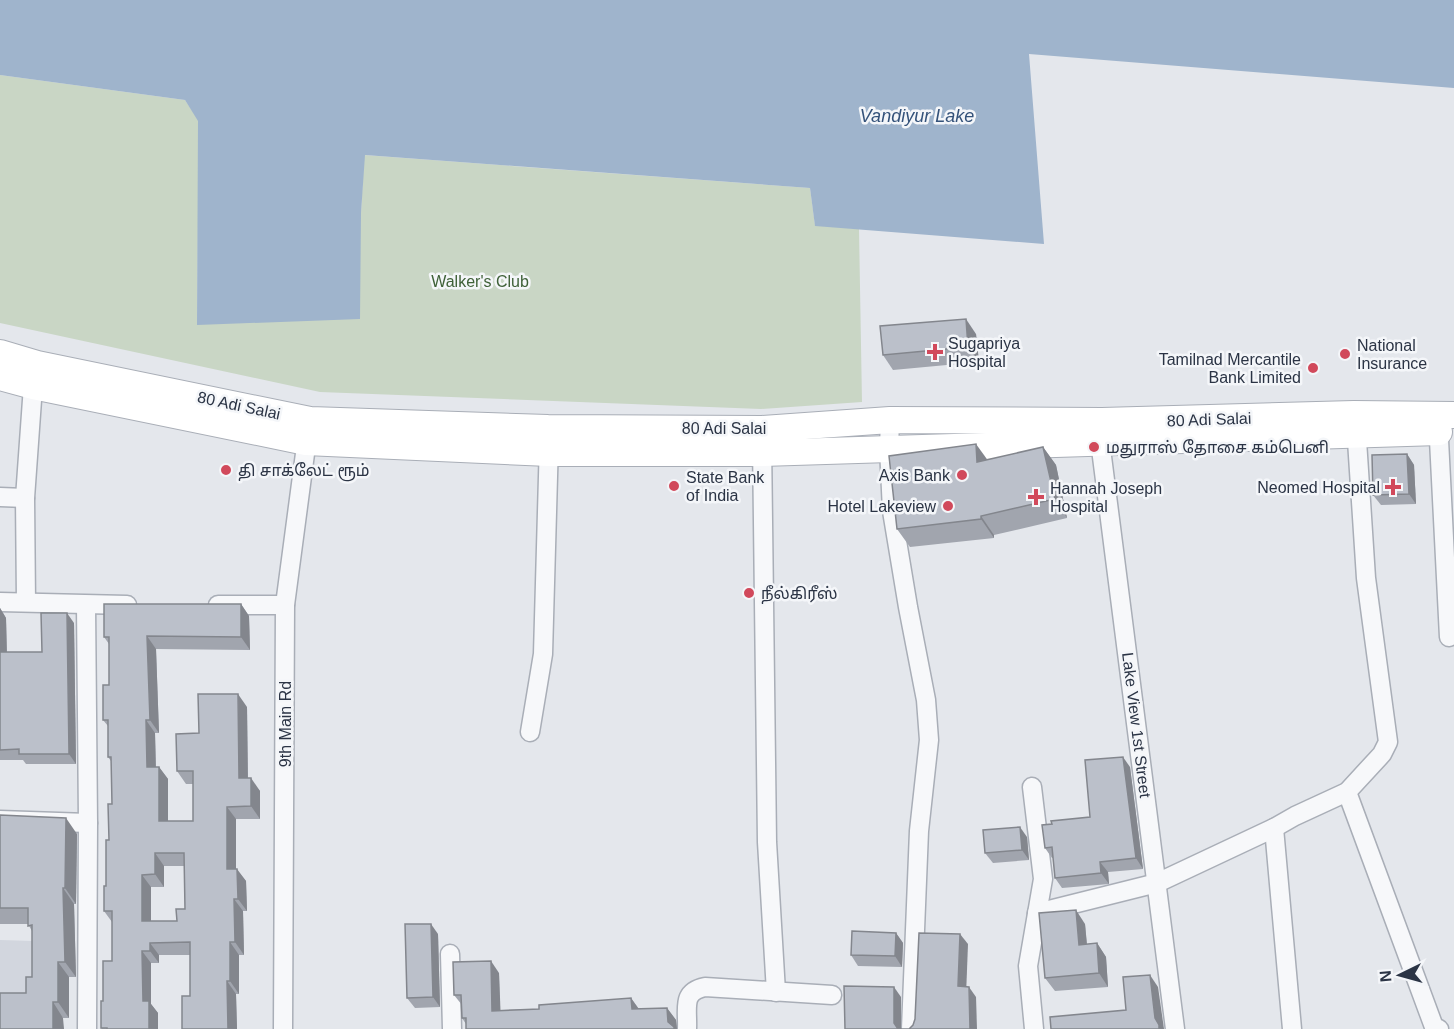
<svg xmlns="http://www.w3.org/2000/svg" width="1454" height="1029" viewBox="0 0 1454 1029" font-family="Helvetica,'Noto Sans Tamil',sans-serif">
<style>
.built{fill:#d2d6de}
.green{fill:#c9d6c5}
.water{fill:#9fb4cc}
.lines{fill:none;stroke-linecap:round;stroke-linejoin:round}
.minor-casing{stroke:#a9aeb7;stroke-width:21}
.secondary-casing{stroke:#a9aeb7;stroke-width:28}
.minor{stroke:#f7f8fa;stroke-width:18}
.secondary{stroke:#fff;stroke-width:26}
.wall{fill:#a1a5ae;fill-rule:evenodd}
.shaded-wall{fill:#83868d}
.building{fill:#bbc0ca;stroke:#83868d;stroke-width:1.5;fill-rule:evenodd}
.poi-dot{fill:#d1495b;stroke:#f4f6f9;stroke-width:2}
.labels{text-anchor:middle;stroke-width:5;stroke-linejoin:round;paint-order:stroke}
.park-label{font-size:16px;fill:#3f6138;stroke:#f4f6f9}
.poi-label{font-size:16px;fill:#2b3445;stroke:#f4f6f9;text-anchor:start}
.street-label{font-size:16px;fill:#2b3445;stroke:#f4f6f9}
.water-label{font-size:18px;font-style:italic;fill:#34527a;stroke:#f4f6f9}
</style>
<rect width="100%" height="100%" fill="#e4e7ec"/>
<polygon class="built" points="0,940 33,941 32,1029 0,1029"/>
<polygon class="green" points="0,75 185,100 199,121 197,325 361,213 364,155 810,188 815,225 859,229 862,402 761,409 320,392 0,323"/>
<polygon class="water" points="0,0 1454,0 1454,88 1029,54 1044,244 815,226 810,188 365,155 361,213 360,319 197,325 198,121 185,100 0,75"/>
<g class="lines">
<g class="minor-casing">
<g id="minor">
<polyline points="890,420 889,448 892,511 908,607 926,700 929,740 919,831 911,1029"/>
<polyline points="1438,420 1449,637"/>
<polyline points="1101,433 1100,441 1175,1029"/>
<polyline points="762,442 767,842 776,992"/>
<polyline points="0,497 25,498"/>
<polyline points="0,602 127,605"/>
<polyline points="26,602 25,498 33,386"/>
<polyline points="86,605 88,823 87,1029"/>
<polyline points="218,605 285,605"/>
<polyline points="530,732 543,654 549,441"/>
<polyline points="1032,787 1043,879 1028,966 1034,1029"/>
<polyline points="1347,792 1434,1027 1439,1029"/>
<polyline points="0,820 88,823"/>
<polyline points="1274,828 1292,1029"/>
<polyline points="1037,913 1157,883 1274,828 1295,816 1347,792 1382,754 1388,742 1366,578 1356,425"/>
<polyline points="450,954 452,1029"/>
<polyline points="283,1029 285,605 308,431"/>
<path d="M687,1029c1,-21 -6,-37 18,-42l127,8"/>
</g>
</g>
<g class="secondary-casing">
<g id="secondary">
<polyline points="0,353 37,364 310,420 548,428 762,429 890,420 1102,421 1354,414 1454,415"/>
<polyline points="0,377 33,386 306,442 549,453 762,453 1439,432"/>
</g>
</g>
<use href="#minor" class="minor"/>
<use href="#secondary" class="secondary"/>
</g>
<g class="wall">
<polygon points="976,334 979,362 893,370 883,355"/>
<polygon points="1043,447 1056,465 1067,518 994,535 994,538 910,547 897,529 987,460"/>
<polygon points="1407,454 1414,465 1416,504 1381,505 1373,495"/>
<path d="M241,604l8,12 1,34 -94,-1 3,84h-4l1,34h3l9,12v42h25v-37h-7l-9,-13 22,-38 48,-26 1,71 12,13v28h-24v50l10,12 1,30h-4l1,44h-5v39h-3l1,35h-55l8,-33v-41h-31v8h-8v41l7,9v16h-56l-1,-1 2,-27 9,-40v-39l-8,-11 2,-25 6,-82 -1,-43 -3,-4v-31l-5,-6 6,-35v-41l-5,-7zM164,866h20l1,43 -8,12h-26v-34h13z"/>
<polygon points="0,608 6,618 7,652 42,652 74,623 76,764 26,764 23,760 0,760"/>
<polygon points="1130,767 1143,869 1108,872 1109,884 1062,888 1055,878 1053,858 1052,858 1045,848 1052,824 1090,817"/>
<polygon points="0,815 77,834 76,904 74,904 76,977 69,977 69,1018 63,1018 26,993 32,977 32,931 28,924 0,924"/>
<polygon points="1027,837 1029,860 993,863 985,853"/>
<polygon points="1085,924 1087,944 1097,943 1106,957 1108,987 1055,991 1045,978"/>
<polygon points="896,933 903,943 902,967 858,966 851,955"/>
<polygon points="438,934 440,1007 415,1008 407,998"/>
<polygon points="499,973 500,1010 539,1009 631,998 639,1009 667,1008 676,1020 677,1029 466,1029 466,1024 462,1018 462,1005 454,995"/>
</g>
<g class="shaded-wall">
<polygon points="966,319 976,334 979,362 968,347"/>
<polygon points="976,444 989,462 977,462"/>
<polygon points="1043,447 1056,465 1067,518 1055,499"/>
<polygon points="1407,454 1414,465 1416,504 1409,494"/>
<polygon points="981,516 994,535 994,538 981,519"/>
<polygon points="241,604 249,616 250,650 241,637"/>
<polygon points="0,608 6,618 7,662 0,653"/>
<polygon points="67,613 74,623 76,764 69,754"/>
<polygon points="147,636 156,649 159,733 150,720"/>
<polygon points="238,694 247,707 248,791 239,778"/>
<polygon points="146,720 155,733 156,779 147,767"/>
<polygon points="1123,757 1130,767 1143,869 1136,858"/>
<polygon points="159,767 168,779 168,834 159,821"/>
<polygon points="251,778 260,791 260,819 251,806"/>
<polygon points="227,807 236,819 236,881 227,869"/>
<polygon points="66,818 77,834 76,904 65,888"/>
<polygon points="1020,827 1027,837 1029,860 1022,850"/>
<polygon points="155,853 164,866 164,887 155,874"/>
<polygon points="1100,862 1108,872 1109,884 1101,873"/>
<polygon points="237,869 246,881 247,911 238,899"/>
<polygon points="142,875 151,887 151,934 142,921"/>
<polygon points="63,888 74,904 76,977 65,962"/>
<polygon points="234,899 243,911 244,955 235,942"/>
<polygon points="1076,910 1085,924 1088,958 1079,945"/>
<polygon points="431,924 438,934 440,1007 433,997"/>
<polygon points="896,933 903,943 902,967 895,956"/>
<polygon points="960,934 968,944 966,996 958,986"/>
<polygon points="230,942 239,955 239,994 230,981"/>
<polygon points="150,943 159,955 159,963 150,951"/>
<polygon points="1097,943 1106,957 1108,987 1099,973"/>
<polygon points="142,951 151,963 151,1004 158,1013 158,1029 149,1029 143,1001"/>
<polygon points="491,961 499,973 501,1023 492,1011"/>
<polygon points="58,962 69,977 69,1018 58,1002"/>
<polygon points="1150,975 1158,987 1164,1029 1159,1029 1155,1018"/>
<polygon points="227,981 236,994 237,1029 228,1029"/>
<polygon points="894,987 901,997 901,1029 898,1029 894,1023"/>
<polygon points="969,987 976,997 977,1029 970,1029"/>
<polygon points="631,998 640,1011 632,1009"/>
<polygon points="53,1002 63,1018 64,1029 53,1029"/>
<polygon points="667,1008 676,1020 677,1029 674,1029 668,1022"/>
</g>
<g class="building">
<polygon points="966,319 968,347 883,355 880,326"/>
<polygon points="976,444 977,462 1043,447 1055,499 981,516 981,519 897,529 889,456"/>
<polygon points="1407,454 1409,494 1373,495 1372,455"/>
<path d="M104,604h137v33l-94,-1 3,84h-4l1,47h12v54h34v-50h-16l-1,-37 23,-1 -1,-39h40l1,84h12v28l-24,1v62h10l1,30h-4l1,43h-5v39h-3l1,48h-46v-33h8v-54l-40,1v8h-8l1,50h6v28h-42v-1h-6v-27h2v-40h9v-50h-8v-25h2v-46h3l-1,-36h4l-1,-47h-3v-37h-5v-35h6v-48h-5zM155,853h29l1,56h-9l1,12h-35v-46l13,-1z"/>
<polygon points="41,613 67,613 69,754 19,754 19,749 0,750 0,652 42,652"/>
<polygon points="1123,757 1136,858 1100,862 1101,873 1055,878 1052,847 1045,848 1042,825 1052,824 1051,821 1090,817 1085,760"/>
<polygon points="0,815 66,818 65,888 63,888 65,962 58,962 58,1002 53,1002 53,1029 0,1029 0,993 26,993 26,977 32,977 32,925 28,926 28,908 0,908"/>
<polygon points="1020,827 1022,850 985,853 983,830"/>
<polygon points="1076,910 1079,945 1097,943 1099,973 1045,978 1039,913"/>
<polygon points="405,924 431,924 433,997 407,998"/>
<polygon points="852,931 896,933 895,956 851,955"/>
<polygon points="919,933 960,934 958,986 969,987 970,1029 845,1029 844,986 894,987 894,1023 898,1029 909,1029 913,1025 915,1019"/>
<polygon points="491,961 492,1011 539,1009 539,1005 631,998 632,1009 667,1008 668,1022 674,1027 674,1029 466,1029 466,1018 462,1018 461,995 454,995 453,962"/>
<polygon points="1150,975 1155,1018 1159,1025 1159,1029 1051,1029 1050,1017 1126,1010 1123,977"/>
</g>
<g class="poi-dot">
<path d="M932 343h6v6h6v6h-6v6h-6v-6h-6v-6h6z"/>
<circle cx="1345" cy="354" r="6"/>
<circle cx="1313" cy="368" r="6"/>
<circle cx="1094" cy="447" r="6"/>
<circle cx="226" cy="470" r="6"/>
<circle cx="962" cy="475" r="6"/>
<circle cx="674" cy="486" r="6"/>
<path d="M1390 478h6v6h6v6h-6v6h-6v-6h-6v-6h6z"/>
<path d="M1033 488h6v6h6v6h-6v6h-6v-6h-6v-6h6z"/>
<circle cx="948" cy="506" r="6"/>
<circle cx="749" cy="593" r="6"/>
</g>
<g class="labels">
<g class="park-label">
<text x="480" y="287">Walker's Club</text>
</g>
<g class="poi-label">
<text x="948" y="349">Sugapriya<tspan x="948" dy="18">Hospital</tspan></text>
<text x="1357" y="351">National<tspan x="1357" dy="18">Insurance</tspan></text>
<text x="1301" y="365" text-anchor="end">Tamilnad Mercantile<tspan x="1301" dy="18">Bank Limited</tspan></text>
<text x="1106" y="453">மதுராஸ் தோசை கம்பெனி</text>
<text x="238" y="476">தி சாக்லேட் ரூம்</text>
<text x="950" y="481" text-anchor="end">Axis Bank</text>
<text x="686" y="483">State Bank<tspan x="686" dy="18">of India</tspan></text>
<text x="1380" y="493" text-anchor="end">Neomed Hospital</text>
<text x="1050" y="494">Hannah Joseph<tspan x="1050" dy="18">Hospital</tspan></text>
<text x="936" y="512" text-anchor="end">Hotel Lakeview</text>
<text x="761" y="599">நீல்கிரீஸ்</text>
</g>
<g class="street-label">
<text transform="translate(239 405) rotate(12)" y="6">80 Adi Salai</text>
<text transform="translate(1209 419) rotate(-2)" y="6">80 Adi Salai</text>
<text x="724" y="434">80 Adi Salai</text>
<text transform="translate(285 724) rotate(-90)" y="6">9th Main Rd</text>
<text transform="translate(1137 725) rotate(83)" y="6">Lake View 1st Street</text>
</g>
<g class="water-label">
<text x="917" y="122">Vandiyur Lake</text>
</g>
</g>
<g transform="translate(1400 975) rotate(265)" stroke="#f4f6f9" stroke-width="4.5" paint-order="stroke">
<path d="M0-4.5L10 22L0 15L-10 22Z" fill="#2b3445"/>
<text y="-9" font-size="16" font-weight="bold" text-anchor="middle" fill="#2b3445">N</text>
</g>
</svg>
